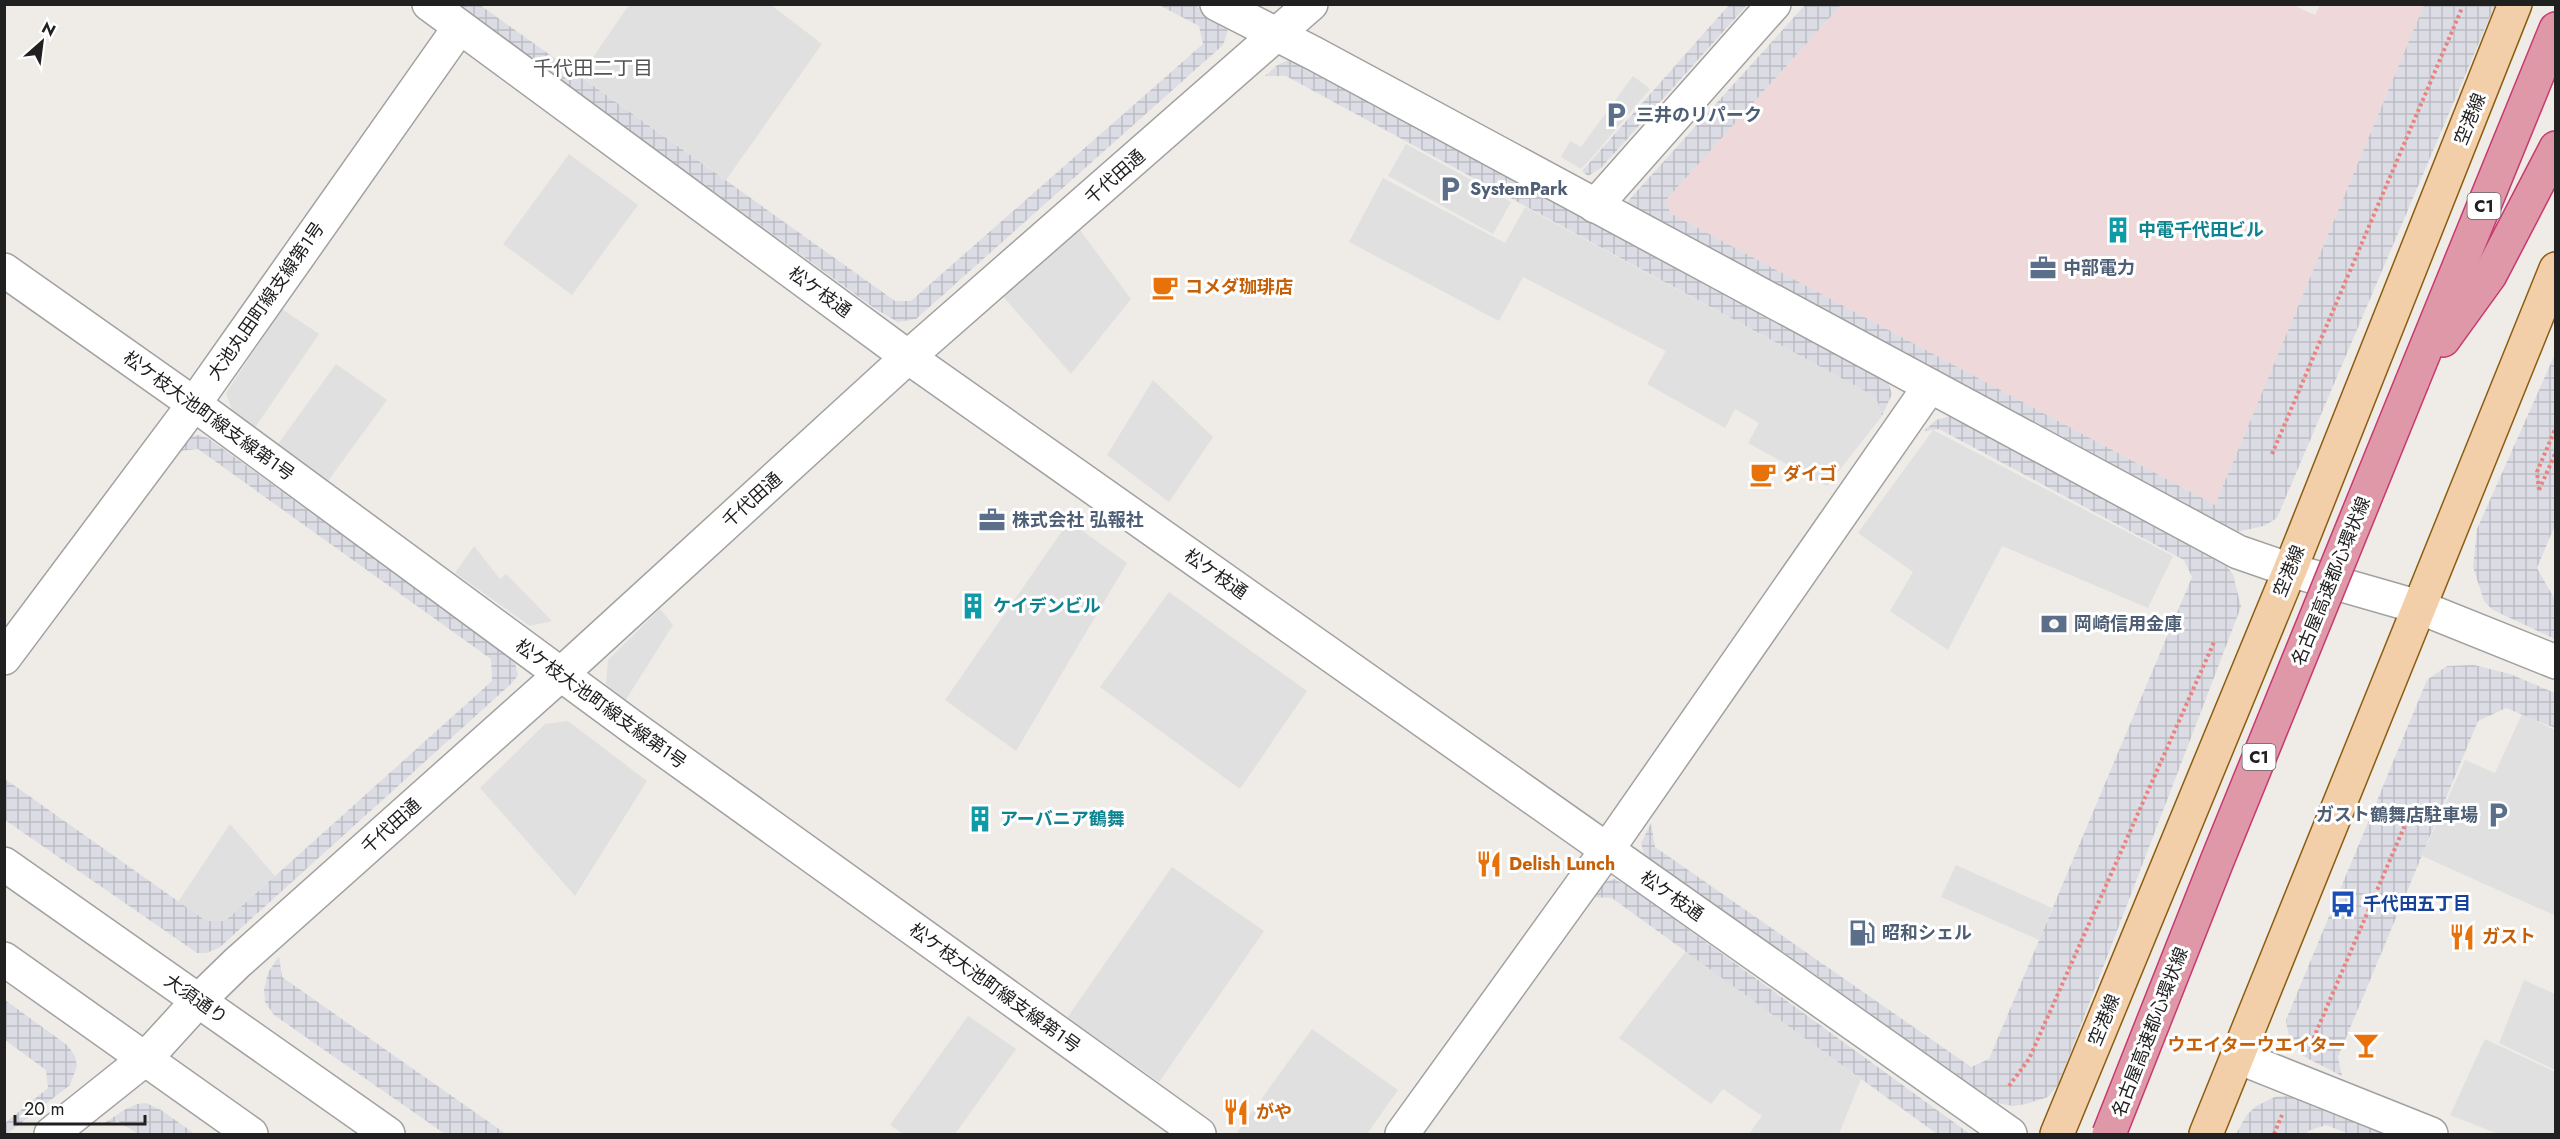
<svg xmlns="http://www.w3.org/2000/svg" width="2560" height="1139" viewBox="0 0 2560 1139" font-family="Jost,'Noto Sans JP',sans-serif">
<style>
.commercial{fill:#eed8d9}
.parking{fill:#e0e0e0}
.plaza{fill:url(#plaza-grid)}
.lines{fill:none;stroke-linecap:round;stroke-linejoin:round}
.minor-casing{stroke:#a1a1a1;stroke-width:36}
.tertiary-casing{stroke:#a1a1a1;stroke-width:36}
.primary-casing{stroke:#8b5d11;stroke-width:36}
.motorway-casing{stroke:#c83971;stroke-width:36}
.path{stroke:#eb837c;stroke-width:4;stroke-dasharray:3 3;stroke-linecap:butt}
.minor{stroke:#fff;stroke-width:33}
.tertiary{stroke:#fff;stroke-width:33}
.primary{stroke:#f2cfa9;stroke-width:33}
.motorway{stroke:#de98a8;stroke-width:33}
.motorway-bridge-casing{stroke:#c83971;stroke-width:36;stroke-linecap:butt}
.motorway-bridge{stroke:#de98a8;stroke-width:33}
.labels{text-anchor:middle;stroke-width:6;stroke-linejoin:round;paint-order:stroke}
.shield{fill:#fff;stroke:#636363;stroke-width:1.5}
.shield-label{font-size:16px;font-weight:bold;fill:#202020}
.service-label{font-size:18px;font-weight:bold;fill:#4e5e75;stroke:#fff;text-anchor:start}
.street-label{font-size:18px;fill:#202020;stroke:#fff}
.culture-label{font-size:18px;font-weight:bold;fill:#0d838f;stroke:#fff;text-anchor:start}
.food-label{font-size:18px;font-weight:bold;fill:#c56008;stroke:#fff;text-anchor:start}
.transit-label{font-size:18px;font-weight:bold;fill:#164399;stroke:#fff;text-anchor:start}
.neighbourhood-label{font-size:20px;fill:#535353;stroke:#fff}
</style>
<defs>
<pattern id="plaza-grid" width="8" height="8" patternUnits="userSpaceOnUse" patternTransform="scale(1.5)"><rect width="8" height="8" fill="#dcdce5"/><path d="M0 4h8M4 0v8" fill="none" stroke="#bcbcc4"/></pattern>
</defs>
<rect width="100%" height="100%" fill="#efece7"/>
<polygon class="commercial" points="2291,4 2315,15 2320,5 2424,5 2215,505 1670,213 1665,201 1841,5"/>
<g class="parking">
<polygon points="629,5 771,5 822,44 726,180 580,76"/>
<polygon points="1633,76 1650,89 1595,154 1581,169 1561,157 1570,141 1581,147"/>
<polygon points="1406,144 1511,202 1493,234 1388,176"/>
<polygon points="569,154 638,205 572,295 503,244"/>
<polygon points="1383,178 1505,243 1525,207 1876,397 1882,416 1827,486 1748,443 1759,423 1735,409 1725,428 1647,384 1666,351 1523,277 1499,321 1349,242"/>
<polygon points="1077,226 1131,299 1071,374 1000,293"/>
<polygon points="282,309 319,334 252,432 233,413 226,393"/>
<polygon points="336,364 387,400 328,481 278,444"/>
<polygon points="1153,380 1213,437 1169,502 1107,455"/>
<polygon points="1933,430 2173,556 2148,608 2002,546 1948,650 1890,611 1913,572 1858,533"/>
<polygon points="1069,521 1127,563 1016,751 945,700"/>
<polygon points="474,546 500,579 506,574 552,621 530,626 455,573"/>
<polygon points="1169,592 1307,691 1240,789 1100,687"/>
<polygon points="660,609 673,625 623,704 606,684 608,660"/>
<polygon points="2522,714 2555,730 2556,911 2554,915 2422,856 2465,760 2495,773"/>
<polygon points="568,721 647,781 575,896 480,788 545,724"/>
<polygon points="230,824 275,876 225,921 206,921 178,902"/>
<polygon points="1956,865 2052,908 2039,940 1941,897"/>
<polygon points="1172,867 1264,931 1159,1082 1067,1018"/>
<polygon points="1686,951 1861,1079 1839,1134 1749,1134 1762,1116 1723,1089 1711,1104 1619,1038"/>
<polygon points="2524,980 2555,994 2555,1070 2499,1043"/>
<polygon points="968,1016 1016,1049 955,1134 903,1134 890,1125"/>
<polygon points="1312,1029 1398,1090 1367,1134 1236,1134"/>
<polygon points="2485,1039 2555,1072 2555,1134 2498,1134 2450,1115"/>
</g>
<g class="plaza">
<polygon points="458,5 480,5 895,301 911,301 1203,44 1199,26 1159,5 1195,5 1216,16 1228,31 1223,45 916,319 898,322 874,308"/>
<polygon points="1729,5 1747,5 1601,168 1588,176 1582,171"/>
<polygon points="1805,5 1841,5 1666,200 1670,213 2215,505 2424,5 2495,5 2277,518 2264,526 2236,532 2220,528 1630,210 1628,201"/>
<polygon points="1290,59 1887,379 1892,394 1882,416 1876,397 1286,76 1265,76 1276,66"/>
<polygon points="2555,354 2555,525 2537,568 2555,600 2555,639 2493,610 2484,601 2473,567 2477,529"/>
<polygon points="1950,416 2222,561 2233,574 2241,607 2058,1085 2048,1097 2026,1104 2013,1106 1997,1103 1644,854 1641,843 1651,823 1655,847 1971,1067 1989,1059 2192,577 2184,560 1939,429 1924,431 1936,420"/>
<polygon points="198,435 208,438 514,659 518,675 513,682 219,948 206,953 197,953 5,820 5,779 206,921 225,921 492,681 491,659 198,449 178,451 191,436"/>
<polygon points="2474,665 2510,674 2555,693 2555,728 2506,708 2478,721 2338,1057 2342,1076 2303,1056 2289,1038 2286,1020 2427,680 2447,666"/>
<polygon points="1614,879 1630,887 1970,1134 1937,1134 1612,898 1592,897 1605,882"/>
<polygon points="279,956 282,977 506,1134 445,1134 274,1015 265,1002 264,989 268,973"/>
<polygon points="5,1000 67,1045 75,1056 77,1066 70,1085 7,1134 5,1134 5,1123 48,1088 46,1070 5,1040"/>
<polygon points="2285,1096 2296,1097 2395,1134 2349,1134 2326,1125 2308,1131 2306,1134 2236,1134 2246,1116 2256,1106 2275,1097"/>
<polygon points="146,1103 161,1110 195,1134 138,1134 118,1121 103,1124 126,1109 137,1104"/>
</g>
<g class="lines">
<g class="minor-casing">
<g id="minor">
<polyline points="429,4 908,357 2010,1134"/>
<polyline points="1217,4 1315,54 2238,552 2290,570"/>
<polyline points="1595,206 1774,4"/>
<polyline points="4,270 194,404 631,726 1199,1134"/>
<polyline points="4,658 194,404 459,28"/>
<polyline points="198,1001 237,963 560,675 908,357 1311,4"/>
<polyline points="2238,1057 2431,1134"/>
<polyline points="1402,1134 1607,850 1930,386"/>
</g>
</g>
<g class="tertiary-casing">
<g id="tertiary">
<polyline points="2290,570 2419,607 2556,662"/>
<polyline points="4,864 388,1134"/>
<polyline points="4,959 251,1134"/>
<polyline points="51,1134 145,1059 198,1001"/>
</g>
</g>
<g class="primary-casing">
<g id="primary">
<polyline points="2057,1134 2290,570 2515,4"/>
<polyline points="2206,1134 2556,269"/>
</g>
</g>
<g class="motorway-casing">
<g id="motorway">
<polyline points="2443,340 2490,275 2556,148"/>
<polyline points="2412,382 2556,29"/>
</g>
</g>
<g class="path">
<polyline points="2272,454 2462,8"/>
<polyline points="2539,490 2537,472 2556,427"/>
<polyline points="2539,490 2556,452"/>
<polyline points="2311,1044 2405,825 2423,819"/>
<polyline points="2009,1086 2029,1059 2215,640"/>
<polyline points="2274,1134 2282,1115"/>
</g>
<use href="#minor" class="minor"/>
<use href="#tertiary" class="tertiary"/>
<use href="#primary" class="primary"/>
<use href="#motorway" class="motorway"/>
<g class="motorway-bridge-casing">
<polyline id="motorway-bridge" points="2109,1134 2217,861 2412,382"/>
</g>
<use href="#motorway-bridge" class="motorway-bridge"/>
</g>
<defs>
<g id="parking-bare" transform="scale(2.07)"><path d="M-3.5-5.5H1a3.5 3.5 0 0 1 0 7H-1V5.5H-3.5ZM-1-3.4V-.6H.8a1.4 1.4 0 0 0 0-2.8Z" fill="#5c6f8a" stroke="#fff" stroke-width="2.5" paint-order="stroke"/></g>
<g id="building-bare" transform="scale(2.07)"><path d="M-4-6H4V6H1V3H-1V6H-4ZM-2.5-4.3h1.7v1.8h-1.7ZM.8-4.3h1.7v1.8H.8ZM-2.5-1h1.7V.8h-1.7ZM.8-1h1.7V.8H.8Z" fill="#0f9aa8" stroke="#fff" stroke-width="2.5" paint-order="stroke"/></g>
<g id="office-bare" transform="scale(2.07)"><path d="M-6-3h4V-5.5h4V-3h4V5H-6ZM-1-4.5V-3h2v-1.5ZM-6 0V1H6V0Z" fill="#5c6f8a" stroke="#fff" stroke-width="2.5" paint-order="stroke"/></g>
<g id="cafe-bare" transform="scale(2.07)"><path d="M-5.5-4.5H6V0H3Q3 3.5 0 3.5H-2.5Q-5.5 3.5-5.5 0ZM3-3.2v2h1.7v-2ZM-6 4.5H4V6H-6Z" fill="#e8710a" stroke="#fff" stroke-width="2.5" paint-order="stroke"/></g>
<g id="bank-bare" transform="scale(2.07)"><path d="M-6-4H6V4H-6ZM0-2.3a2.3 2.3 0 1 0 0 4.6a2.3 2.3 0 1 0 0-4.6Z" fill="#5c6f8a" stroke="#fff" stroke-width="2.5" paint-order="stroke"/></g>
<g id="restaurant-bare" transform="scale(2.07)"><path d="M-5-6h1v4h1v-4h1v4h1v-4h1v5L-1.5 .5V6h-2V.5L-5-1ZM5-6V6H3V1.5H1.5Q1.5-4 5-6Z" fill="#e8710a" stroke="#fff" stroke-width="2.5" paint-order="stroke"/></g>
<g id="bus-bare" transform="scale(2.07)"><path d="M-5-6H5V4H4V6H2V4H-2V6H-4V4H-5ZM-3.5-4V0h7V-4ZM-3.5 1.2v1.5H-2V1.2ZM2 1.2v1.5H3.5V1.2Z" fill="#1a4fb4" stroke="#fff" stroke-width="2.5" paint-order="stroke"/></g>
<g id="fuel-bare" transform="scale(2.07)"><path d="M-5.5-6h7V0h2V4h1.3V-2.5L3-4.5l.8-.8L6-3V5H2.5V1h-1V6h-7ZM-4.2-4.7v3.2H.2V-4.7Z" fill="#5c6f8a" stroke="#fff" stroke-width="2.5" paint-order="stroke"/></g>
<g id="bar-bare" transform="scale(2.07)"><path d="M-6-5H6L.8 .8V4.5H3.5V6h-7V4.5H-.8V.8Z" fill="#e8710a" stroke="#fff" stroke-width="2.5" paint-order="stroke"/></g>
</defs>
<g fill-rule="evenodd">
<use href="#parking-bare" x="1616" y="115"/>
<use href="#parking-bare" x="1450" y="189"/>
<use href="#building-bare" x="2118" y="230"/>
<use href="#office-bare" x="2043" y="268"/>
<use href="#cafe-bare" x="1165" y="287"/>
<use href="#cafe-bare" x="1763" y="474"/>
<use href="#office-bare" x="992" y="520"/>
<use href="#building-bare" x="973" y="606"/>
<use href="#bank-bare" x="2054" y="624"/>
<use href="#parking-bare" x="2498" y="815"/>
<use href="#building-bare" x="980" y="819"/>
<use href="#restaurant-bare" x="1489" y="864"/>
<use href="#bus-bare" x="2343" y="904"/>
<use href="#fuel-bare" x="1862" y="933"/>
<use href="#restaurant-bare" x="2462" y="937"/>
<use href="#bar-bare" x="2366" y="1045"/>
<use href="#restaurant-bare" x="1236" y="1112"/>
</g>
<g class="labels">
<g class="shield">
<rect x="2467.5" y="193" width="33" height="26" rx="4.5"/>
<rect x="2242.5" y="744" width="33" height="26" rx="4.5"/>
</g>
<g class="shield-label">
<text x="2484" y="212">C1</text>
<text x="2259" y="763">C1</text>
</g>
<g class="service-label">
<text x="1636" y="121">三井のリパーク</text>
<text x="1470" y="195">SystemPark</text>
<text x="2063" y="274">中部電力</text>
<text x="1012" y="526">株式会社 弘報社</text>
<text x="2074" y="630">岡崎信用金庫</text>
<text x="2478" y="821" text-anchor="end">ガスト鶴舞店駐車場</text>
<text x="1882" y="939">昭和シェル</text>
</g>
<g class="street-label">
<text transform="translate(2470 119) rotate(-68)" y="6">空港線</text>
<text transform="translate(1115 177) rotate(-41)" y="6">千代田通</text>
<text transform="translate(820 292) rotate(36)" y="6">松ケ枝通</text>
<text transform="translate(266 301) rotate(-55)" y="6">大池丸田町線支線第1号</text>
<text transform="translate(209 416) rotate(36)" y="6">松ケ枝大池町線支線第1号</text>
<text transform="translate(752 500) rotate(-42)" y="6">千代田通</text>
<text transform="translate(2289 571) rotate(-68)" y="6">空港線</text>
<text transform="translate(1216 574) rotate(35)" y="6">松ケ枝通</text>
<text transform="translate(2331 581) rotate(-68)" y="6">名古屋高速都心環状線</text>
<text transform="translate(601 704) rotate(36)" y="6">松ケ枝大池町線支線第1号</text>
<text transform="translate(391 826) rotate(-42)" y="6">千代田通</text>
<text transform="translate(1672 896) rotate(35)" y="6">松ケ枝通</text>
<text transform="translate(995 988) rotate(36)" y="6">松ケ枝大池町線支線第1号</text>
<text transform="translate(196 999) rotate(35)" y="6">大須通り</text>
<text transform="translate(2104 1020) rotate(-68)" y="6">空港線</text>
<text transform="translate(2150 1032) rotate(-69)" y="6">名古屋高速都心環状線</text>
</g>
<g class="culture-label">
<text x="2138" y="236">中電千代田ビル</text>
<text x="993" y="612">ケイデンビル</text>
<text x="1000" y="825">アーバニア鶴舞</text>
</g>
<g class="food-label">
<text x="1185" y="293">コメダ珈琲店</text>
<text x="1783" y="480">ダイゴ</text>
<text x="1509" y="870">Delish Lunch</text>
<text x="2482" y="943">ガスト</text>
<text x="2346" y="1051" text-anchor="end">ウエイターウエイター</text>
<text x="1256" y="1118">がや</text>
</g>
<g class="transit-label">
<text x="2363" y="910">千代田五丁目</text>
</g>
<g class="neighbourhood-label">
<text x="593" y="75">千代田二丁目</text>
</g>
</g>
<rect width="2560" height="1139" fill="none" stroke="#202020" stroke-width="12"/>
<g transform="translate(42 42) rotate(28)" stroke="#ffffff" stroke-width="4.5" paint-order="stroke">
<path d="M0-4.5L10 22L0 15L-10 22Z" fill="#202020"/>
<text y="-9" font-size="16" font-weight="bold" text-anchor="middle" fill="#202020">N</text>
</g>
<path d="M15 1115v9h130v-9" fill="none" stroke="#202020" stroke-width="3"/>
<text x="24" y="1115" font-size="18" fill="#202020" stroke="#ffffff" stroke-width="4.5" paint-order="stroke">20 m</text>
</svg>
